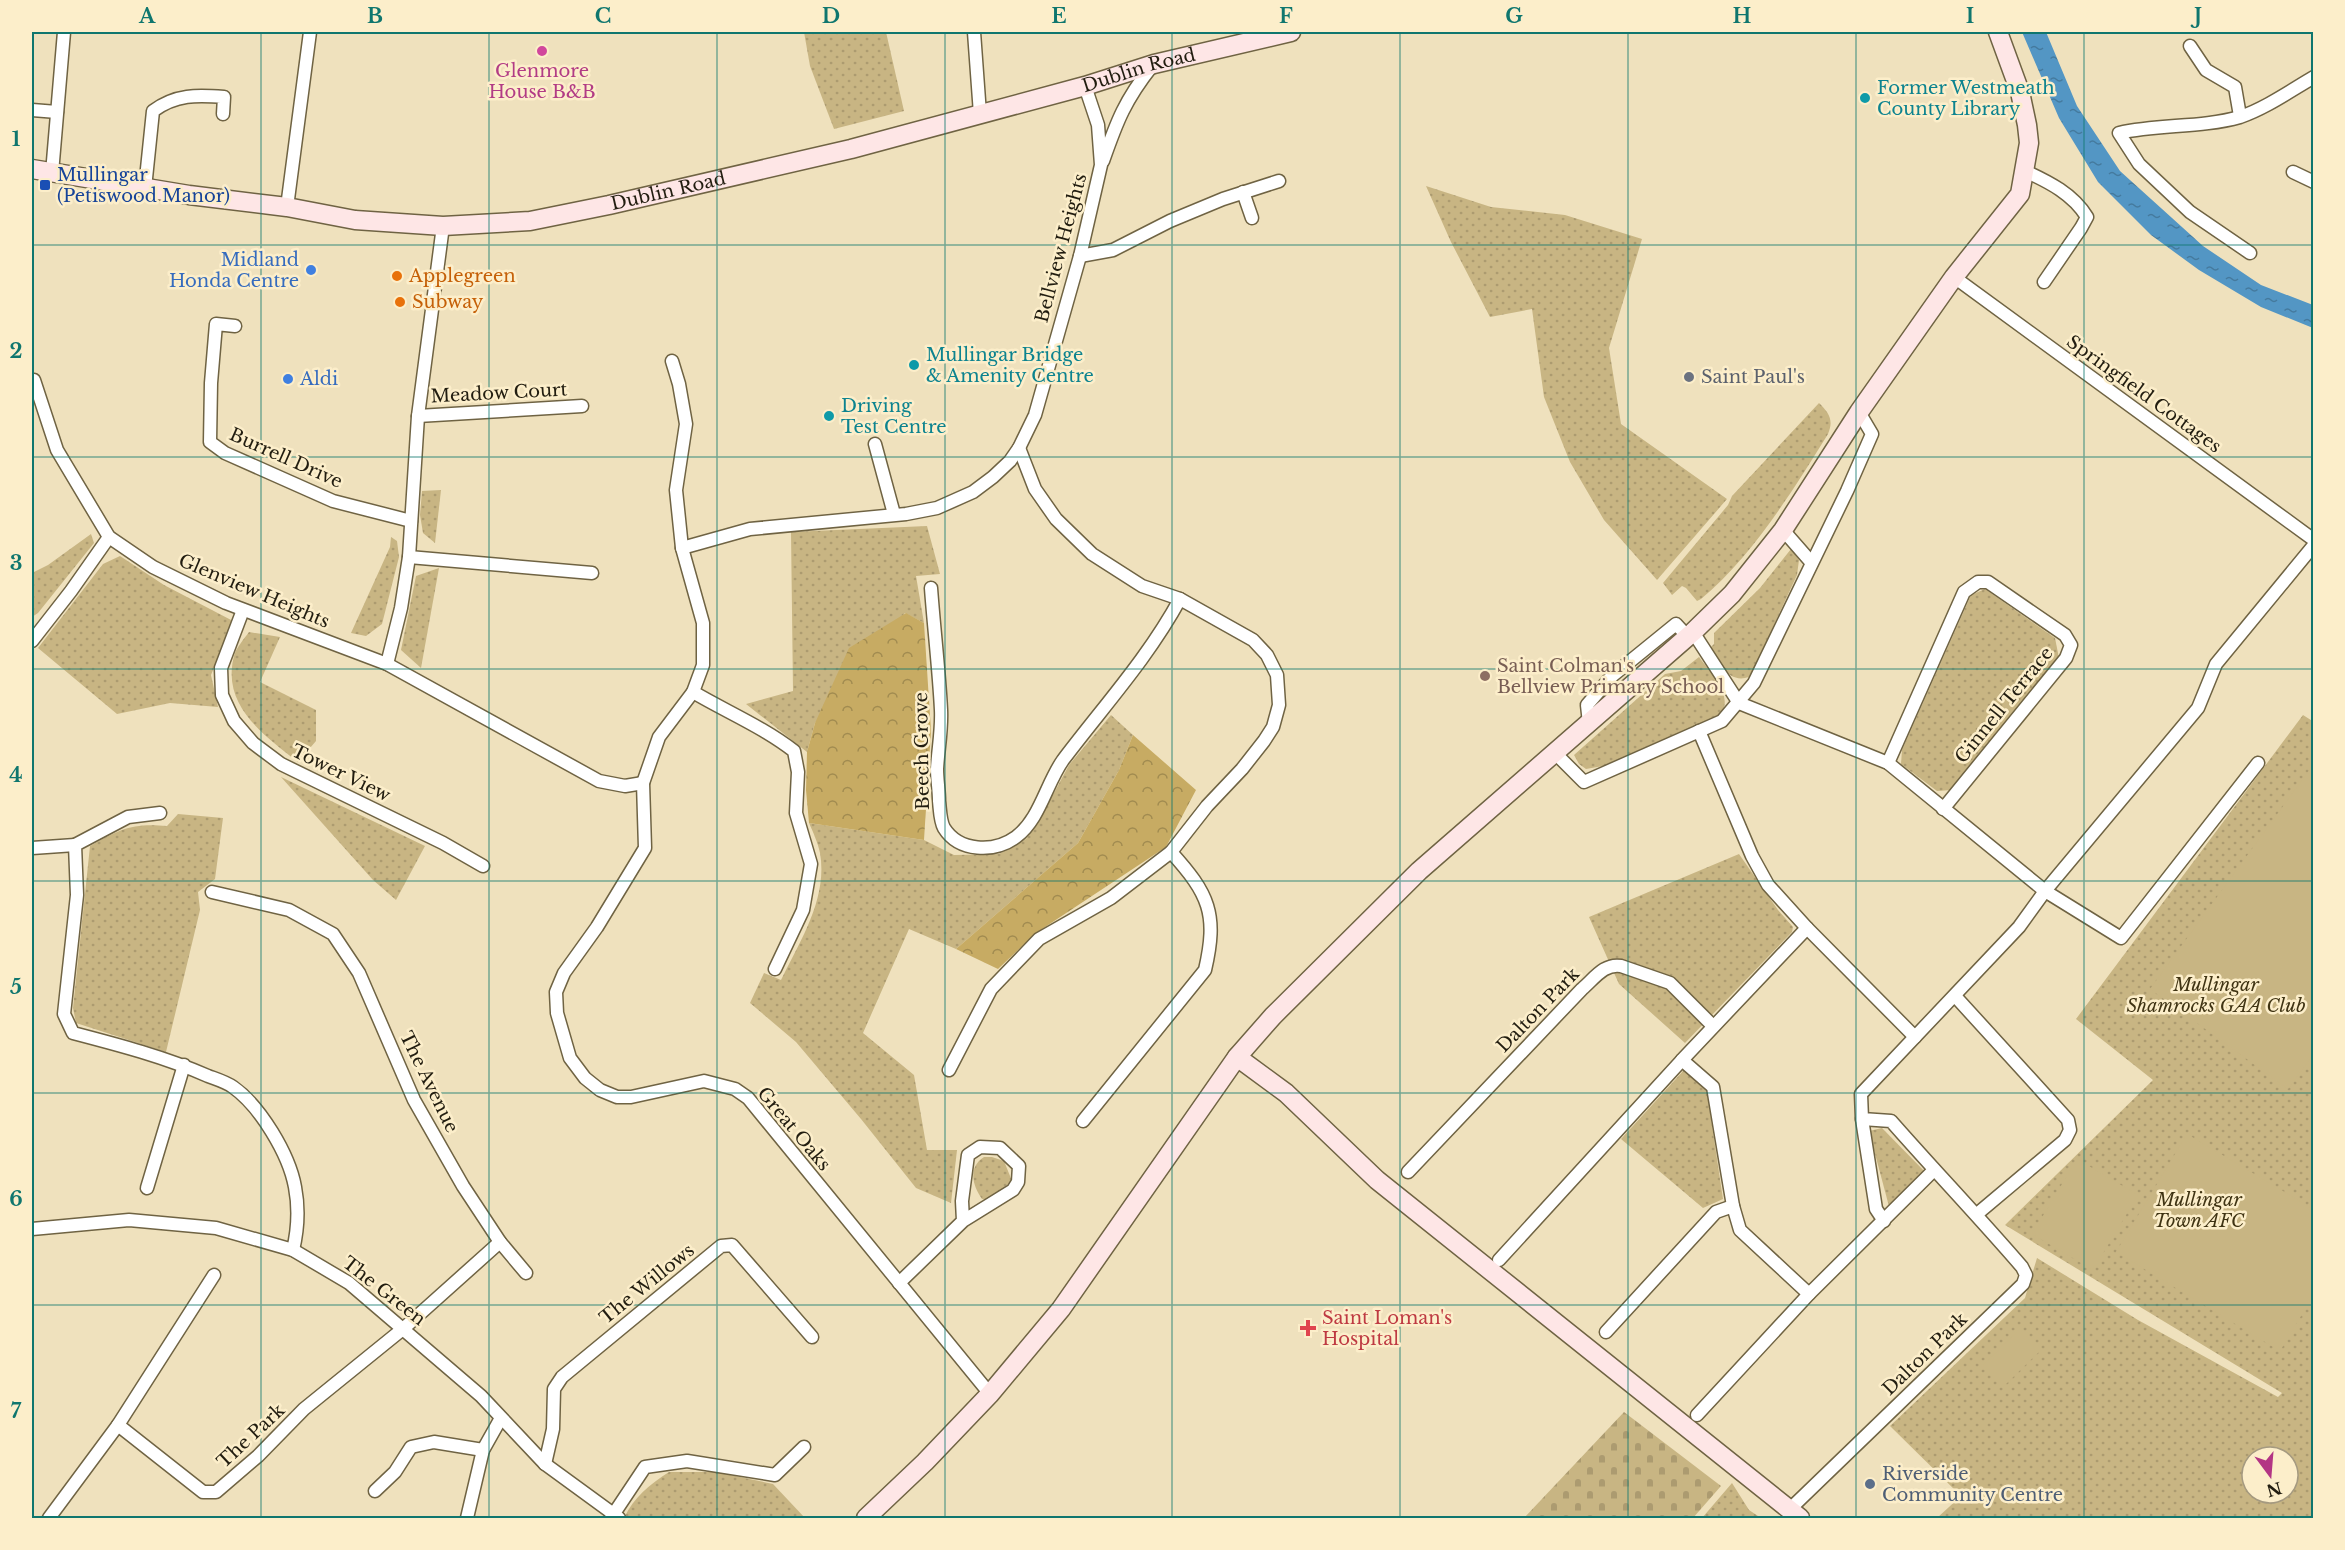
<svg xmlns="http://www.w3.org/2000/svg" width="2345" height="1550" viewBox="0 0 2345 1550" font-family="'Libre Baskerville',serif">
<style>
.green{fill:url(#green-dots);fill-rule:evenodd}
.forest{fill:url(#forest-crowns)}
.cemetery{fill:url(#cemetery-stones)}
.pitch{fill:#c8b583}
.water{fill:url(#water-ripples)}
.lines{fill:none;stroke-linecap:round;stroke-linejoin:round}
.street-casing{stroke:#6f6343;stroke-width:15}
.secondary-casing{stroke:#6f6343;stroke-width:21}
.street{stroke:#fff;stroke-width:12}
.secondary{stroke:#fee6e6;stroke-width:18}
.grid{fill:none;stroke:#0f766e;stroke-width:1.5;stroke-opacity:0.55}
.hotel-dot{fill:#d1479c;stroke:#fceeca;stroke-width:2}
.culture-dot{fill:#0f9aa8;stroke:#fceeca;stroke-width:2}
.transit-dot{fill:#1a4fb4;stroke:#fceeca;stroke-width:2}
.shop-dot{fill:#3f7fe0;stroke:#fceeca;stroke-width:2}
.food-dot{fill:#e8710a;stroke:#fceeca;stroke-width:2}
.worship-dot{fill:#6b7280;stroke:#fceeca;stroke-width:2}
.education-dot{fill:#8d6e63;stroke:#fceeca;stroke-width:2}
.health-dot{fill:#e0444e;stroke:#fceeca;stroke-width:2}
.service-dot{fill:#5c6f8a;stroke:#fceeca;stroke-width:2}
.labels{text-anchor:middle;stroke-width:5;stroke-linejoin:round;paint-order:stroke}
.hotel-label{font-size:18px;fill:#b23c85;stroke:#fceeca}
.street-label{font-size:18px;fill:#221d10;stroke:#fceeca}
.culture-label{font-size:18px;fill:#0d838f;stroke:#fceeca;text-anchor:start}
.transit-label{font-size:18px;fill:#164399;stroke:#fceeca;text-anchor:start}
.shop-label{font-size:18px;fill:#366cbe;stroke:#fceeca;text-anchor:end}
.food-label{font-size:18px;fill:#c56008;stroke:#fceeca;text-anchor:start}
.worship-label{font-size:18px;fill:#5b616d;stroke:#fceeca;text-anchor:start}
.education-label{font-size:18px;fill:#785e54;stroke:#fceeca;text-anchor:start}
.park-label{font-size:18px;font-style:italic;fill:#3f3313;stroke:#fceeca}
.health-label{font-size:18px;fill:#be3a42;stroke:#fceeca;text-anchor:start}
.service-label{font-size:18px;fill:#4e5e75;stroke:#fceeca;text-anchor:start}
.neatline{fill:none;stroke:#0f766e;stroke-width:2}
.grid-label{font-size:20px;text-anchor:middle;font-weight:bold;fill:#0f766e}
</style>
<defs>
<pattern id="green-dots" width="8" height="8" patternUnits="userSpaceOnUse" patternTransform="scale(1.5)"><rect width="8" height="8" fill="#c8b583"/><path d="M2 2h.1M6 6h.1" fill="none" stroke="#ac9b70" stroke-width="1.8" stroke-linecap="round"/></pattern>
<pattern id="forest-crowns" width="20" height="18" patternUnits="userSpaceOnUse" patternTransform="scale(1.5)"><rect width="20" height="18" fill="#c7ab63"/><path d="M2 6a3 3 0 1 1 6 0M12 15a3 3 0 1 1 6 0" fill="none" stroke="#a18b50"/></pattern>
<pattern id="cemetery-stones" width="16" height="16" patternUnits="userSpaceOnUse" patternTransform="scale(1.5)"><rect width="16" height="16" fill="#c8b583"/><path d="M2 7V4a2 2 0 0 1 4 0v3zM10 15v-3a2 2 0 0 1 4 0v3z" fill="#ac9b70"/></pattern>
<pattern id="water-ripples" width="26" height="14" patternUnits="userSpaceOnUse" patternTransform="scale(1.5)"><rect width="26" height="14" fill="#5396c4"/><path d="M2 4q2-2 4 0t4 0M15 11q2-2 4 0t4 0" fill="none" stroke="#447a9e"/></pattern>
</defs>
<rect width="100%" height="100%" fill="#efe1bd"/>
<g class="green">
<polygon points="804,32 886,32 904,111 834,129 810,66"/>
<polygon points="1426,186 1491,207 1565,215 1642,239 1609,348 1621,424 1727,499 1657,580 1604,520 1570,462 1544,397 1532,309 1490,317 1451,242"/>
<path d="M1819,403c10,10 15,17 9,31 -34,55 -77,124 -127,165l-4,2 -11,-13 -4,-2 -10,9 -9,-12 65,-78 4,-9z"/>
<polygon points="441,490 435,543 423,533 420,515 422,491"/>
<polygon points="927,526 940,574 916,576 924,623 905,613 815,723 807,752 746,704 793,691 791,532"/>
<polygon points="91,534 94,543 38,613 32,617 32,573 48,565"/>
<polygon points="391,537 397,541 399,557 382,624 366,636 351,633 390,547"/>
<path d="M1791,549l8,11 -2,15 -44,95 -4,7c-21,7 -29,-14 -39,-29l4,-4v-11l46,-45z"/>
<polygon points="120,556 164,585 233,621 211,675 218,707 170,703 117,714 38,648 103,564"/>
<polygon points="439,568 421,668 401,650 416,576"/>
<polygon points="1985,589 2055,638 2059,658 1952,790 1937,791 1901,764 1902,750 1971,595"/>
<path d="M249,632l31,5 -20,45 56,28v31l-18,21c-34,-27 -77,-56 -64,-106 2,-8 10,-17 15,-24z"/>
<path d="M1699,657c11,15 35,38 22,57l-118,52 -17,3 -7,-5 -5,-9 91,-81 16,-3z"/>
<path d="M1111,715l22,20 -14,35 -41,73 -122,106 -47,-20 -46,104 51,42 13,75h30l-6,53 -35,-15 -55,-69 -65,-77 -46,-39 14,-30 17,7c19,-39 47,-82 39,-127 -2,-10 -7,-21 -11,-30l115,17 30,15 45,-1 27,-15 15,-22 28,-52z"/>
<path d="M2303,715l11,7 -1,796h-376l24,-22 -71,-70 135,-128 12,-40 101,62 140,77 4,-4 -277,-168 148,-145 -77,-61zM2252,1457h36v36h-36z"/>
<polygon points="281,777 425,846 396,900 373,880"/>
<path d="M178,814l45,4 -8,61 -17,13 2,18 -34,142 -90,-29 -3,-15 17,-162c30,-17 42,-23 77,-20z"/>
<polygon points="1739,854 1778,910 1793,927 1792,932 1685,1043 1619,984 1589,917"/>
<polygon points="1684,1070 1707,1092 1723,1199 1703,1208 1621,1139"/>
<polygon points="1882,1128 1930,1177 1891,1214 1869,1131"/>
<path d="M984,1157h8l12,4 8,20 -23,19 -7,-1c-10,-14 -14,-32 2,-42z"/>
<path d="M669,1472h47l57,12 32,34h-181c10,-21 25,-33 45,-46z"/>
<polygon points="1732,1483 1749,1510 1761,1518 1702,1518"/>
</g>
<g class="forest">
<polygon points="906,613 924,623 931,731 924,840 809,823 806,790 807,752 815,723 849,648"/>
<polygon points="1133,735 1196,790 1166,847 1036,933 998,969 956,949 1078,843 1119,770"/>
</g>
<polygon class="cemetery" points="1624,1412 1721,1486 1693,1518 1524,1518"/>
<g class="pitch">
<polygon points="2313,765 2313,1055 2288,1089 2150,989"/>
<polygon points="2187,1134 2313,1209 2313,1296 2280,1351 2116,1252"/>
<polygon points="2077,1159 2138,1195 2093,1270 2032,1234"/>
<polygon points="2018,1331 2039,1352 2003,1387 1982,1366"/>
</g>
<polygon class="water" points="2022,32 2046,32 2077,106 2120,171 2203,246 2261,285 2313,305 2313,328 2261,307 2199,270 2151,235 2098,182 2059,118"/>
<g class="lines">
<g class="street-casing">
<g id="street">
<polyline points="974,32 980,114"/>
<polyline points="2190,46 2206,70 2235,87 2240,116"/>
<polyline points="32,110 57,112"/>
<path d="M1103,161c14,-40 22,-61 49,-95"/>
<path d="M2025,171c24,11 48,23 62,46l-6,11 -37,54"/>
<polyline points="2293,172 2314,182"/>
<polyline points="52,173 64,32"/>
<path d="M145,188l8,-77c23,-17 44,-16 71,-14l-1,17"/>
<polyline points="1243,192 1252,218"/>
<polyline points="287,207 310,32"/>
<path d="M2250,253l-60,-41 -51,-48 -20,-31c40,-9 82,-5 121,-16 26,-9 50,-26 74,-40"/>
<polyline points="1080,256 1113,250 1170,221 1223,199 1279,181"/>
<polyline points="1954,277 2314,540"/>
<polyline points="235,326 216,324 211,383 210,442 225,453 333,501 411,521"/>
<polyline points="672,361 679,384 686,424 676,490 682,548"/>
<polyline points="34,380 57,450 109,537 153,567 226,603 387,664 599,781 625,786 643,783"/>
<polyline points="418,416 582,406"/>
<polyline points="875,444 894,514"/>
<polyline points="1783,530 1811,562"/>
<polyline points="409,557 592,573"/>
<path d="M931,588c3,41 8,82 10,122 1,20 -3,40 -4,59 0,11 2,21 2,32 1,8 1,20 5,27 15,24 50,25 72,9 24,-18 30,-53 47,-77 40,-53 85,-102 117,-161"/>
<polyline points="243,610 221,668 222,695 234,721 253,743 281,764 443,843 483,866"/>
<polyline points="1693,632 1739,703 1888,763 2045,891 2198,708 2216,664 2314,545"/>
<polyline points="32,641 71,591 109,537"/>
<polyline points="387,664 401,608 409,557 418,416 443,226"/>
<path d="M693,692c34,20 70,35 101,59l4,21 -2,41 15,51 -8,46 -28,59"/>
<polyline points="1589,723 1587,705 1612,676 1676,624 1687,636"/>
<polyline points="1699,731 1752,856 1768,885 1807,928"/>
<polyline points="1555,753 1584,782 1722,721 1754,683 1847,491 1872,434 1859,412"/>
<polyline points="1888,763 1964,592 1978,582 1988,582 2065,635 2071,645 2066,658 1943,809"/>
<path d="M160,813l-32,4 -53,28 2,50 -13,119 9,19c46,12 92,24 135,43 8,3 18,6 25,11 27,19 56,67 62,100 4,21 3,42 -2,63"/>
<polyline points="32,848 75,845"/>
<polyline points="1955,996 2068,1120 2070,1130 2065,1140 1977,1214"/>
<polyline points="949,1070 991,989 1039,939 1111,898 1171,852 1207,806 1242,769 1264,741 1273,727 1279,705 1277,675 1267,655 1253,640 1180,599 1142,586 1092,554 1056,519 1035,489 1019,448"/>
<polyline points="1862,1119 1876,1209 1884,1221"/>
<path d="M1083,1121l122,-151c13,-56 4,-76 -34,-118"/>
<path d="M1408,1172l174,-183c12,-10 22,-26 39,-23l49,17 43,43"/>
<polyline points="147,1188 184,1065"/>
<polyline points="32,1229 129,1220 216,1228 293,1250 349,1283 481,1396 545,1464 619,1518"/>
<polyline points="500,1242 526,1273"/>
<polyline points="1499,1260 1682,1060"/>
<polyline points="899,1283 963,1221 1013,1190 1018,1182 1019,1166 1000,1148 980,1147 968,1155 962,1201 963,1221"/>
<polyline points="1809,1294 1740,1230 1733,1206 1713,1087 1682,1060 1807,928 1915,1037"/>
<polyline points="1606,1332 1716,1212 1733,1206"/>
<polyline points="990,1394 748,1098 735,1089 704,1081 631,1097 617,1097 600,1090 585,1078 570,1058 557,1013 556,992 564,973 597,927 645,848 643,783 659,737 693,692 703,665 703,623 682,548 750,529 906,514 937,508 973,492 993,477 1010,461 1019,448 1035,415 1080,256 1101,165 1098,125 1085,86"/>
<polyline points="1697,1415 1809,1294 1934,1170"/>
<polyline points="118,1425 214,1275"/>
<polyline points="545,1464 553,1429 554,1389 562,1377 721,1246 732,1245 812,1337"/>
<polyline points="375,1491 395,1472 411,1447 434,1442 483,1450"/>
<path d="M1789,1510l234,-226 3,-9 -4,-8c-43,-50 -88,-97 -131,-146l-29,-2 -1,-25 158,-167 26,-36 76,47 137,-175"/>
<polyline points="49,1518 118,1425 203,1492 216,1492 258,1456 304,1409 404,1328 500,1242 463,1186 414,1100 359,973 333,934 289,910 212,892"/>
<polyline points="467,1518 483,1450 501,1418"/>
<polyline points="611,1518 645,1467 687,1461 775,1475 804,1447"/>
</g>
</g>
<g class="secondary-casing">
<g id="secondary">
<path id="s1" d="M32,169l157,26 98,12 68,13 88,6 87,-5 79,-16 242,-56 234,-63 69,-22 137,-32"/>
<polyline points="1237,1057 1286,1093 1377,1180 1800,1518"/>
<polyline points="866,1518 925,1462 990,1394 1061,1309 1237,1057 1273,1016 1419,871 1693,632 1732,594 1783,530 1859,412 1954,277 2020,194 2029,143 2027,125 2020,92 1998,32"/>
</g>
</g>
<use href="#street" class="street"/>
<use href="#secondary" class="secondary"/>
</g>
<path class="grid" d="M261,32v1486M489,32v1486M717,32v1486M945,32v1486M1172,32v1486M1400,32v1486M1628,32v1486M1856,32v1486M2084,32v1486M32,245h2282M32,457h2282M32,669h2282M32,881h2282M32,1093h2282M32,1305h2282"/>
<circle class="hotel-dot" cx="542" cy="51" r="6"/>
<g class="culture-dot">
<circle cx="1865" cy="98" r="6"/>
<circle cx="914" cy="365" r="6"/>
<circle cx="829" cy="416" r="6"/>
</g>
<rect class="transit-dot" x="39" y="179" width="12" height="12" rx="3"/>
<g class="shop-dot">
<circle cx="311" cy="270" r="6"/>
<circle cx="288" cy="379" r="6"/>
</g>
<g class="food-dot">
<circle cx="397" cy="276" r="6"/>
<circle cx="400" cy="302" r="6"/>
</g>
<circle class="worship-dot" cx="1689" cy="377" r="6"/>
<circle class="education-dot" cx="1485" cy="676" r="6"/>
<path class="health-dot" d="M1305 1319h6v6h6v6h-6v6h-6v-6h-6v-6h6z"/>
<circle class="service-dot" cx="1870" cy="1484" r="6"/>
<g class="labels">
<g class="hotel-label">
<text x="542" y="77">Glenmore<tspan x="542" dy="21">House B&amp;B</tspan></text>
</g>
<g class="street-label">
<text dy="6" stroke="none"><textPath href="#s1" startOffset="1130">Dublin Road</textPath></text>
<text dy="6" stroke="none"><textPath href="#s1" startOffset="644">Dublin Road</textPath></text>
<text transform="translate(1061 248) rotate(-75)" y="6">Bellview Heights</text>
<text transform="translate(499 393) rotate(-3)" y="6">Meadow Court</text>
<text transform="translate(2144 394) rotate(36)" y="6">Springfield Cottages</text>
<text transform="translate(286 458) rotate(24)" y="6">Burrell Drive</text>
<text transform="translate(254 591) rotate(23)" y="6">Glenview Heights</text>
<text transform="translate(2004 705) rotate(-51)" y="6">Ginnell Terrace</text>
<text transform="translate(922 751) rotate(-91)" y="6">Beech Grove</text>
<text transform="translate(341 773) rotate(26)" y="6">Tower View</text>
<text transform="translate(1538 1010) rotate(-46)" y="6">Dalton Park</text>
<text transform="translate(429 1082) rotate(64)" y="6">The Avenue</text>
<text transform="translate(794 1129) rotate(50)" y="6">Great Oaks</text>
<text transform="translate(647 1284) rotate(-39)" y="6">The Willows</text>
<text transform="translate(384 1291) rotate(38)" y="6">The Green</text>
<text transform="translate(1925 1354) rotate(-44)" y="6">Dalton Park</text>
<text transform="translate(251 1436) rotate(-43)" y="6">The Park</text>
</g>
<g class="culture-label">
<text x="1877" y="94">Former Westmeath<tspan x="1877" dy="21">County Library</tspan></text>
<text x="926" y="361">Mullingar Bridge<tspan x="926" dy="21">&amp; Amenity Centre</tspan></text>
<text x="841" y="412">Driving<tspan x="841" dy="21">Test Centre</tspan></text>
</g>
<g class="transit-label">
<text x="57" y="181">Mullingar<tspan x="57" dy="21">(Petiswood Manor)</tspan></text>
</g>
<g class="shop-label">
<text x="299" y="266">Midland<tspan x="299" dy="21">Honda Centre</tspan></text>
<text x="300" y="385" text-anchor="start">Aldi</text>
</g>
<g class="food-label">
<text x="409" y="282">Applegreen</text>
<text x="412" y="308">Subway</text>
</g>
<g class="worship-label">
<text x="1701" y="383">Saint Paul's</text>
</g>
<g class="education-label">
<text x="1497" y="672">Saint Colman's<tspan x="1497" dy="21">Bellview Primary School</tspan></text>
</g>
<g class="park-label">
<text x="2216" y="991">Mullingar<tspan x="2216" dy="21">Shamrocks GAA Club</tspan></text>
<text x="2199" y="1206">Mullingar<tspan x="2199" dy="21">Town AFC</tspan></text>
</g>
<g class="health-label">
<text x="1322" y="1324">Saint Loman's<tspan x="1322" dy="21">Hospital</tspan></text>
</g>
<g class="service-label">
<text x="1882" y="1480">Riverside<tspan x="1882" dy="21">Community Centre</tspan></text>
</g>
</g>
<rect width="2345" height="1550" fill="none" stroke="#fceeca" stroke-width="66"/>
<g transform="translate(2270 1475) rotate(164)"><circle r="28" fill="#fceeca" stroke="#a59a80" stroke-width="1.5"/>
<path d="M0-4.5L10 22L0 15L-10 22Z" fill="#b33584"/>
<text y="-9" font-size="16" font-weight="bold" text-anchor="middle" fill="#221d10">N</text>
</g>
<rect x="33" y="33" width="2279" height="1484" class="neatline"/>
<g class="grid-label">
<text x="147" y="23">A</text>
<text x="375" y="23">B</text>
<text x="603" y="23">C</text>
<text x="831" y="23">D</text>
<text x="1059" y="23">E</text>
<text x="1286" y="23">F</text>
<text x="1514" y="23">G</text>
<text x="1742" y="23">H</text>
<text x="1970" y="23">I</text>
<text x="2198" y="23">J</text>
<text x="16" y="146">1</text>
<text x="16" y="358">2</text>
<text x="16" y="570">3</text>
<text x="16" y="782">4</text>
<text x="16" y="994">5</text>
<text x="16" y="1206">6</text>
<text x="16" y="1418">7</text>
</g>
</svg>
